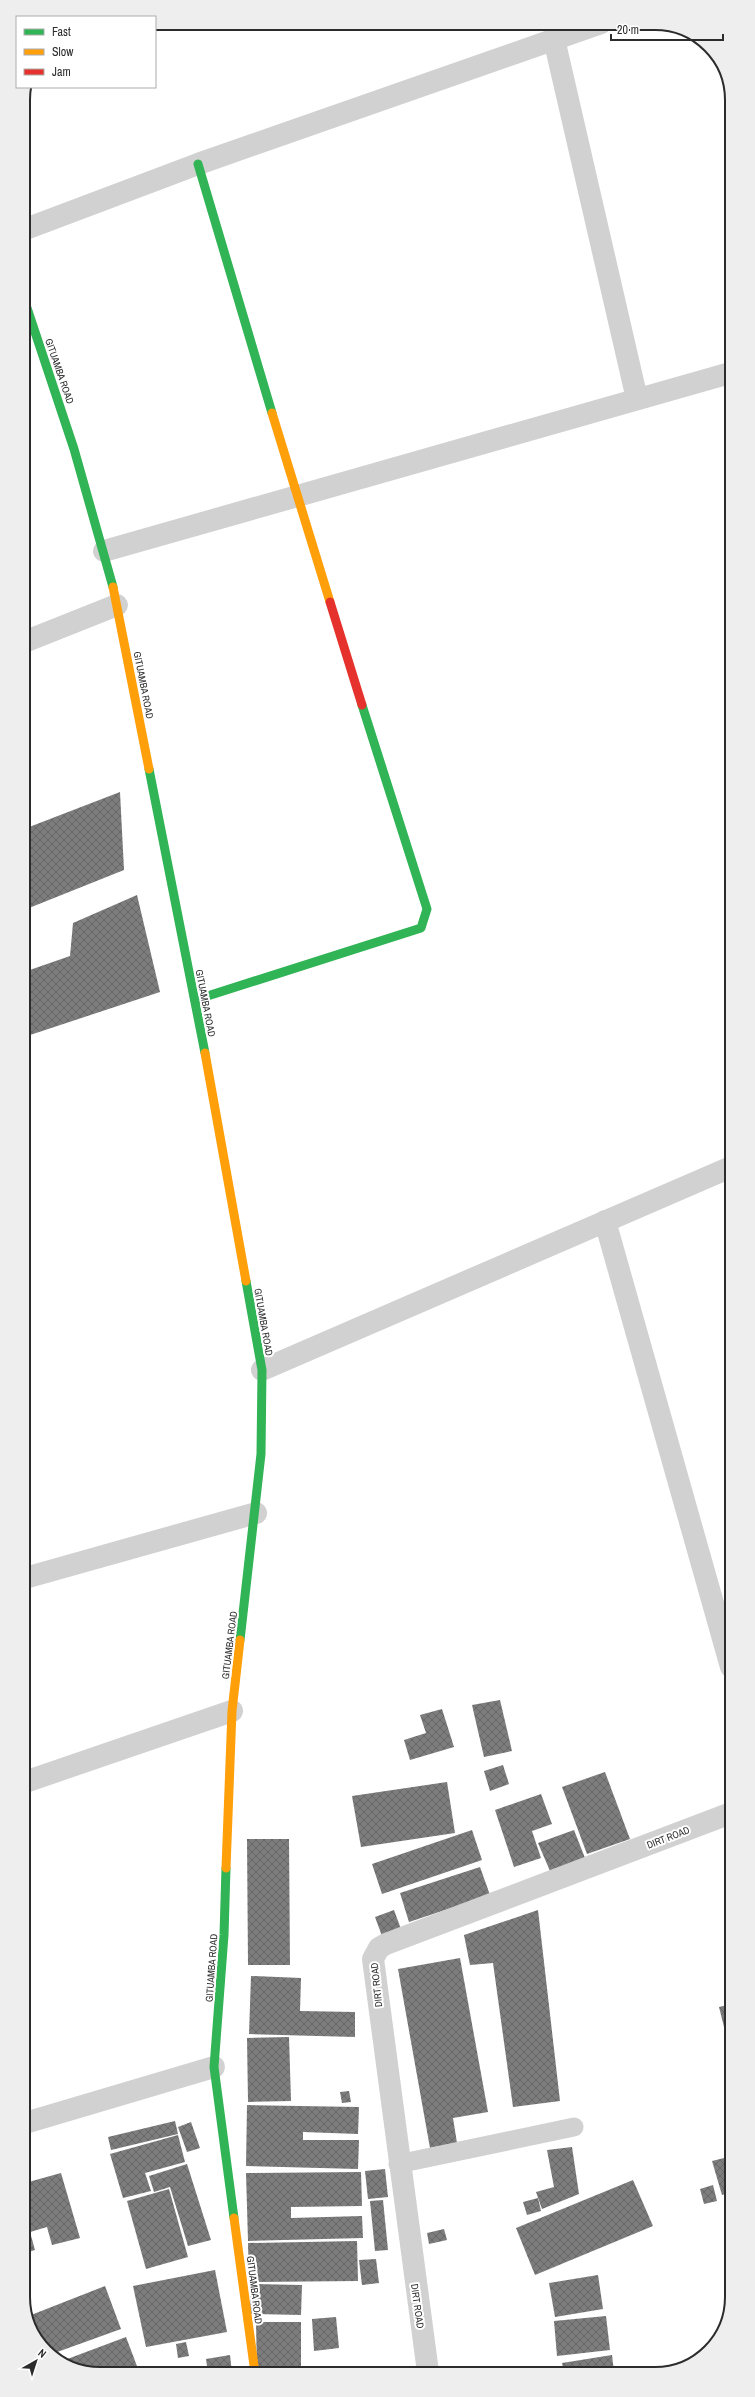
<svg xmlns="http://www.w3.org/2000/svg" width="755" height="2397" viewBox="0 0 755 2397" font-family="'Archivo Narrow',sans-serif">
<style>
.building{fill:url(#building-cross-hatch)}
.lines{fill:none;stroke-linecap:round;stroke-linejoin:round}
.lane{stroke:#d1d1d1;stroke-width:19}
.street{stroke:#d1d1d1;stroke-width:22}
.fast{stroke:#30b455;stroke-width:9}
.slow{stroke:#ff9f0a;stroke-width:9}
.jam{stroke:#e5322d;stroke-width:9}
.labels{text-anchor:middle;stroke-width:4;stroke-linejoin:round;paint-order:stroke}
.street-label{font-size:10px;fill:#2c2c2c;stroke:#fff}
.rim{fill:none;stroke:#2c2c2c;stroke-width:2}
</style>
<defs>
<pattern id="building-cross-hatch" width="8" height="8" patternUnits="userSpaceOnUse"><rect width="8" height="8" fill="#7d7d7d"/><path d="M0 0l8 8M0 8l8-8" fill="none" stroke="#676767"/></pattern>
</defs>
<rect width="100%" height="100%" fill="#fff"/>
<g class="building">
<polygon points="120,792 124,870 24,910 24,829"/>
<polygon points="137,895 160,992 24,1037 24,972 70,956 73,923"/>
<polygon points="500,1700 512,1751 484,1757 472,1705"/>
<polygon points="442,1709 454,1747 410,1760 404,1740 426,1733 420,1715"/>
<polygon points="503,1765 509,1784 490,1791 484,1771"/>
<polygon points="605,1772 630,1839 587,1854 562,1787"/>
<polygon points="447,1782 455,1833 361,1847 352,1796"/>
<polygon points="541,1794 552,1824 532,1831 541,1858 514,1867 495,1810"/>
<polygon points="472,1830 482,1860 382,1894 372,1864"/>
<polygon points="574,1830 585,1858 550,1871 538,1843"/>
<polygon points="247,1839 289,1839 290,1965 248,1965"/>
<polygon points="480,1867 490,1895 409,1922 400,1893"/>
<polygon points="394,1910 401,1929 382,1936 375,1917"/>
<polygon points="538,1910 560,2101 513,2107 493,1963 470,1965 464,1935"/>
<polygon points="460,1958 488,2112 453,2118 457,2143 430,2148 398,1969"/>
<polygon points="251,1976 301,1978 300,2011 355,2012 355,2037 249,2034"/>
<polygon points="732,2004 732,2025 724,2027 719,2007"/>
<polygon points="289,2037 291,2101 248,2102 247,2038"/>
<polygon points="349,2091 351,2102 342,2103 340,2092"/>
<polygon points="247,2105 359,2107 358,2134 303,2132 303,2140 359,2140 358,2169 246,2166"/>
<polygon points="175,2121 178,2134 111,2150 108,2137"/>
<polygon points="191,2122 200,2148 187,2152 178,2127"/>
<polygon points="178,2135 185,2162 145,2173 151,2191 123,2198 110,2154"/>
<polygon points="572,2147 579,2194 542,2209 536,2192 554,2187 547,2150"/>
<polygon points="732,2156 732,2192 722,2195 712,2161"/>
<polygon points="187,2164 211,2240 188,2246 170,2187 154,2192 149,2176"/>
<polygon points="385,2169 388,2197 368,2199 365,2171"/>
<polygon points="361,2172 362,2206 291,2207 291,2218 362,2216 363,2238 248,2241 246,2173"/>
<polygon points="61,2173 80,2238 52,2245 47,2227 30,2232 35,2250 25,2253 25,2183"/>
<polygon points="633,2180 653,2226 535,2275 516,2228"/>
<polygon points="713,2185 717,2201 704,2204 700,2189"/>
<polygon points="169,2189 188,2257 146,2269 127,2201"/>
<polygon points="538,2198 541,2211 527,2215 523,2202"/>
<polygon points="383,2200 388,2250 375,2251 370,2201"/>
<polygon points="444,2229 447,2240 429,2244 427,2233"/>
<polygon points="357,2241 358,2281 249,2282 248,2243"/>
<polygon points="376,2259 379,2283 362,2285 359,2260"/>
<polygon points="215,2270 227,2332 146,2347 133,2286"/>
<polygon points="598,2275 603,2309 555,2317 549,2283"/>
<polygon points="251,2284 302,2285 301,2315 250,2314"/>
<polygon points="105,2286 121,2329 49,2355 26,2317"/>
<polygon points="606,2316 610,2350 557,2356 554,2321"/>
<polygon points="336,2317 339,2348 314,2351 312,2319"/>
<polygon points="256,2322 301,2322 301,2373 257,2373"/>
<polygon points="126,2337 140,2374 94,2374 62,2361"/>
<polygon points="186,2342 189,2356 178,2358 176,2344"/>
<polygon points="230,2355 232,2373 208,2373 206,2359"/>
<polygon points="612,2355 614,2372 564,2372 562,2363"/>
</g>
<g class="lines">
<polyline class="lane" points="398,2164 574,2127"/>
<g class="street">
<polyline points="554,39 637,399"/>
<polyline points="23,230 198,164 601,23"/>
<polyline points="104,551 730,373"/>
<polyline points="24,642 117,605"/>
<polyline points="605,1221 731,1667"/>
<polyline points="262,1370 731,1167"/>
<polyline points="25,1578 256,1513"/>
<polyline points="25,1782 232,1711"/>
<polyline points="25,2123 214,2067"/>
<polyline points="428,2372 373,1959 379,1948 386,1944 731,1813"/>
</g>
<g class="fast">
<polyline points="198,164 272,413"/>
<polyline points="23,296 74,449 113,587"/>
<polyline points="149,769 205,1053"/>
<polyline points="195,1000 421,928 427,909 362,705"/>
<polyline points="240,1640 261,1454 262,1370 246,1281"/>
<polyline points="226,1868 224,1935 214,2067 234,2218"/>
</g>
<g class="slow">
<polyline points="272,413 330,602"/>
<polyline points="113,587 149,769"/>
<polyline points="205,1053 246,1281"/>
<polyline points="226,1868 232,1711 240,1640"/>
<polyline points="234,2218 255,2373"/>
</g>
<polyline class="jam" points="330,602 362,705"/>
</g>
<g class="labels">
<g class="street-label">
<text transform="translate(60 371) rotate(71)" y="4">GITUAMBA ROAD</text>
<text transform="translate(144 685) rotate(79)" y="4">GITUAMBA ROAD</text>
<text transform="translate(206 1003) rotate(79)" y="4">GITUAMBA ROAD</text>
<text transform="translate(264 1322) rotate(80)" y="4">GITUAMBA ROAD</text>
<text transform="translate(229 1645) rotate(-83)" y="4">GITUAMBA ROAD</text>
<text transform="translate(668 1837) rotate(-21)" y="4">DIRT ROAD</text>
<text transform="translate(211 1968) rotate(-86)" y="4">GITUAMBA ROAD</text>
<text transform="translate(376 1985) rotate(-96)" y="4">DIRT ROAD</text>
<text transform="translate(255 2290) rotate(83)" y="4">GITUAMBA ROAD</text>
<text transform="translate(418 2306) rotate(82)" y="4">DIRT ROAD</text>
</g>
</g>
<path d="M0 0H755V2397H0ZM100 30H655A70 70 0 0 1 725 100V2297A70 70 0 0 1 655 2367H100A70 70 0 0 1 30 2297V100A70 70 0 0 1 100 30Z" fill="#eee" fill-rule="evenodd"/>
<path class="rim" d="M100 30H655A70 70 0 0 1 725 100V2297A70 70 0 0 1 655 2367H100A70 70 0 0 1 30 2297V100A70 70 0 0 1 100 30Z"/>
<rect x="16" y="16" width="140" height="72" fill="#ffffff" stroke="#ababab"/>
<rect x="24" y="29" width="20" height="6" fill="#30b455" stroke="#ababab"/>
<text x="52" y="36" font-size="12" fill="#2c2c2c">Fast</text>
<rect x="24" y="49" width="20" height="6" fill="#ff9f0a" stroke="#ababab"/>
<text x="52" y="56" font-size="12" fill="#2c2c2c">Slow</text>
<rect x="24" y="69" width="20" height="6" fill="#e5322d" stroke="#ababab"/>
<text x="52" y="76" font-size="12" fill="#2c2c2c">Jam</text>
<g transform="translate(36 2361) rotate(39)" stroke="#ffffff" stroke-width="3" paint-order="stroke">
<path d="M0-3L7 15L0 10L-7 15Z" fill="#2c2c2c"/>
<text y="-6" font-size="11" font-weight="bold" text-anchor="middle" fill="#2c2c2c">N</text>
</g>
<path d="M611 34v6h112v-6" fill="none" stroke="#2c2c2c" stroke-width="2"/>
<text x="617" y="34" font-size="12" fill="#2c2c2c" stroke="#ffffff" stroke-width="3" paint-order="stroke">20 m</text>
</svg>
